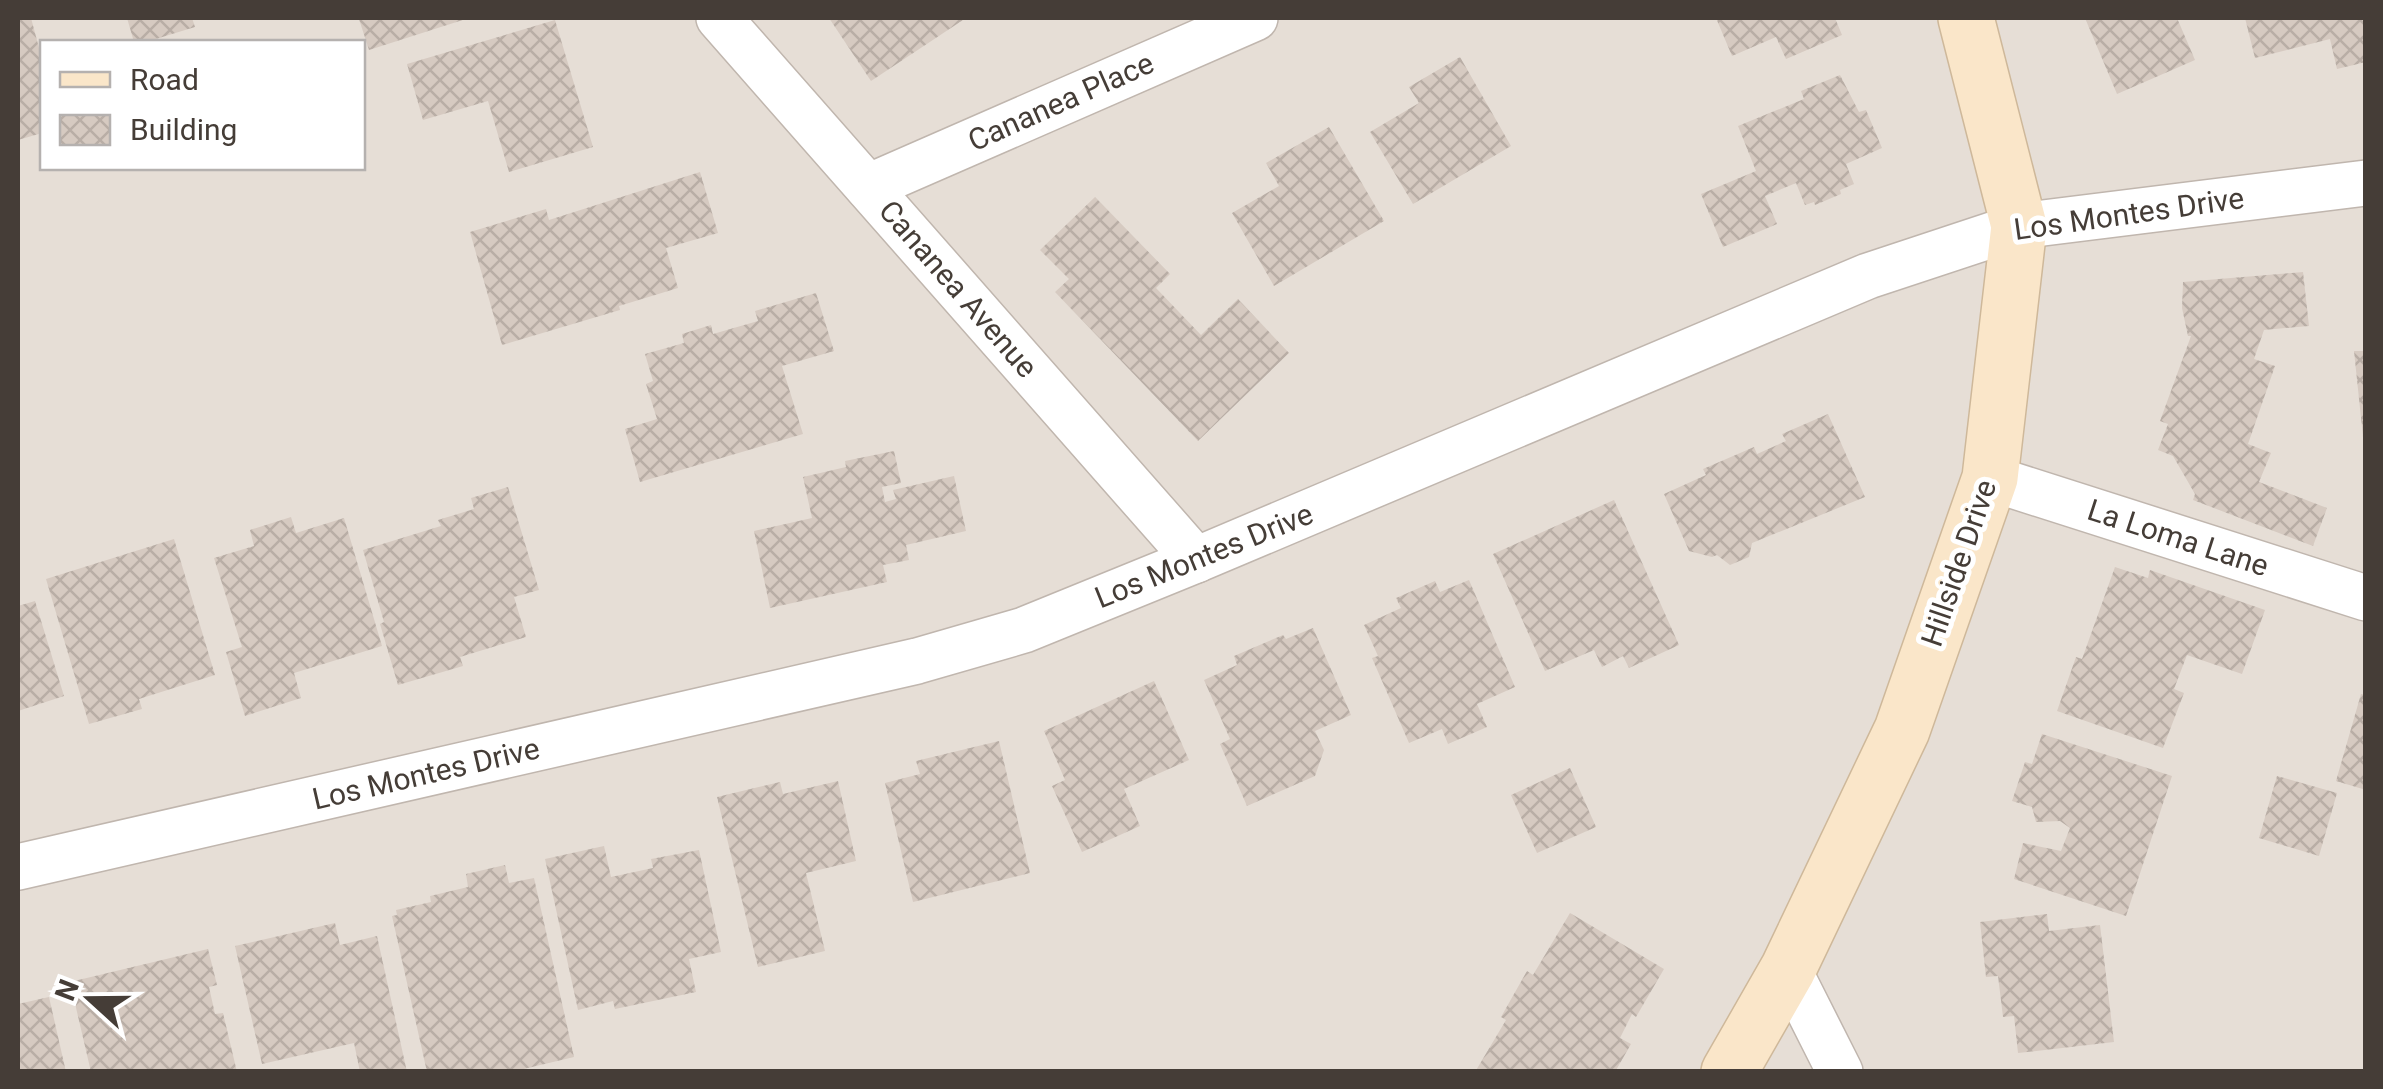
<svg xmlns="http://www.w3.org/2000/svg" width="2383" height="1089" viewBox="0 0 2383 1089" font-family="Roboto,sans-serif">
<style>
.residential{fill:#e6ded6;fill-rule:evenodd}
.building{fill:url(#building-cross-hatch)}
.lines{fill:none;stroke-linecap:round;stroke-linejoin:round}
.minor-casing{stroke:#c0b6ae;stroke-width:48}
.secondary-casing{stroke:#ceb89a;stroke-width:58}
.minor{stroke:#fff;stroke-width:45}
.secondary{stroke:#fae6c9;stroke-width:55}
.labels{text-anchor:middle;stroke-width:10;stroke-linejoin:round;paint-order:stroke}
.street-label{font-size:30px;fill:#453d37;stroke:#fff}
</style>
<defs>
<pattern id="building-cross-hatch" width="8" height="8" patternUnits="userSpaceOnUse" patternTransform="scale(2.5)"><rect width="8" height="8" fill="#d6cac1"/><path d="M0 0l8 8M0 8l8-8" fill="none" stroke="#b9aea6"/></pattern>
</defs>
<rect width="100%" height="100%" fill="#f2ede7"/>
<path class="residential" d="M18,18h2347v1053h-2347zM42,42h320v126h-320z"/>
<g class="building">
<polygon points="18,18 31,18 42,59 42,133 18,140"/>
<polygon points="127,18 192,18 195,27 146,42 134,42"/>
<polygon points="364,18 469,18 369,50 359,19"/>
<polygon points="829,18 966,18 871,81"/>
<polygon points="1716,18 1835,18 1842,35 1786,59 1776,37 1732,56"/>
<polygon points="2085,18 2177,18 2195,60 2117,94"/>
<polygon points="2245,18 2366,18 2366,62 2337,69 2330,39 2255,58"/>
<polygon points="555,20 593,147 509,172 488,101 423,120 407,64"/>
<polygon points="1460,57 1511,146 1413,204 1370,132 1419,103 1409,87"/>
<polygon points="1840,75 1859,112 1866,110 1882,148 1846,164 1854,184 1840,190 1841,194 1815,205 1814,202 1805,205 1796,183 1765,196 1777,224 1723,247 1701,194 1756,171 1738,126 1804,99 1801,91"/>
<polygon points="1329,127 1384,221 1274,286 1232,213 1279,186 1266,163"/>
<polygon points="700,172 718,233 666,248 678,288 619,306 620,310 502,345 470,232 546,209 549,220"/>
<polygon points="1095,197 1170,274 1156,288 1201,335 1238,299 1289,353 1198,441 1055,292 1069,279 1040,250"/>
<polygon points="2303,272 2309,326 2264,330 2254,359 2275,366 2248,444 2271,453 2259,482 2327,508 2313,546 2193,500 2195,494 2173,456 2158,450 2168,424 2160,421 2191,336 2188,336 2182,308 2183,282"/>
<polygon points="816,293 834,351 782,366 803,434 640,482 625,429 657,419 646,384 653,381 645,354 684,343 682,334 711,325 713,334 758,321 755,311"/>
<polygon points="2354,351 2366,351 2366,437 2363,437"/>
<polygon points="1828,414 1865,497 1752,543 1749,557 1730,565 1717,555 1712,557 1689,551 1664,494 1706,475 1703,469 1754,447 1757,454 1786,441 1782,434"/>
<polygon points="894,451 901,483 882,487 885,502 896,499 893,490 954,476 966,531 906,545 909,560 883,565 887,582 770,608 754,531 812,518 803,477 846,467 845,461"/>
<polygon points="508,487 539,590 514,597 526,637 460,657 463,666 398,685 380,624 384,622 363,550 441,526 438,520 474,509 471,498"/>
<polygon points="1614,500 1679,645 1629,668 1623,656 1602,667 1594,650 1545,671 1493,554"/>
<polygon points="291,517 296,533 344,518 382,646 294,673 301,698 245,716 226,652 242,647 214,558 254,546 250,530"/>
<polygon points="174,539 215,675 139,699 142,709 89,724 46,579"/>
<polygon points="2115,567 2148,578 2150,570 2265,610 2242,674 2187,655 2174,689 2184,693 2163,748 2057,711 2076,657 2082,659"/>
<polygon points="1469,580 1515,687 1477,704 1487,727 1448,744 1442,729 1409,743 1372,658 1378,656 1364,625 1401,608 1396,598 1435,581 1440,592"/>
<polygon points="35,601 64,696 18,711 18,606"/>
<polygon points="1313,628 1351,715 1315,731 1324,750 1315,776 1247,806 1220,744 1230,739 1204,680 1237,665 1234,656 1283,635 1286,639"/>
<polygon points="1154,681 1189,760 1124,789 1140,826 1082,852 1052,786 1065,780 1044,731"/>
<polygon points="2361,694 2366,695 2366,790 2336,781"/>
<polygon points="2042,734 2172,776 2126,916 2014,879 2023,843 2061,851 2070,828 2060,821 2036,822 2032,807 2012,801 2025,762 2032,764"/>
<polygon points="999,741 1030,873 913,902 885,783 920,774 916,761"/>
<polygon points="1570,768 1596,827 1537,853 1511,795"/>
<polygon points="2277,776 2337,793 2319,856 2259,838"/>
<polygon points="838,781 856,861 806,873 825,951 758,967 717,797 780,782 783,794"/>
<polygon points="604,846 611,877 653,868 651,859 699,850 721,952 689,959 696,992 615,1009 613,1001 578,1010 545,859"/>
<polygon points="505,865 509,883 534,878 574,1057 511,1072 427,1072 392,916 397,915 396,910 431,902 430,896 468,887 466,874"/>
<polygon points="1570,913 1664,969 1636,1017 1632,1014 1620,1038 1631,1044 1615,1072 1475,1072 1506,1020 1501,1017 1527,971 1533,975"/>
<polygon points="2047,914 2049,931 2100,925 2114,1042 2018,1053 2014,1016 2003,1017 1998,976 1986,977 1980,922"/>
<polygon points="335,923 340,945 377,936 407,1072 360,1072 354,1043 262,1064 235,946"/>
<polygon points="208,949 217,985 209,987 215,1014 223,1013 237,1072 91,1072 70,982"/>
<polygon points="49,997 66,1072 18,1072 18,1004"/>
</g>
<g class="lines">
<g class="minor-casing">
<g id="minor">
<polyline points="719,18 1196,560"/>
<polyline points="868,187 1255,18"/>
<polyline points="1990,478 2366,598"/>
<polyline points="18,867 917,661 1024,630 1196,560 1868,276 2019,226 2366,183"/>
<polyline points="1788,969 1840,1072"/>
</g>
</g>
<g class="secondary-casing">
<polyline id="secondary" points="1729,1072 1788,969 1902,730 1990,478 2019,226 1966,18"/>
</g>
<use href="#minor" class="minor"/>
<use href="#secondary" class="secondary"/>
</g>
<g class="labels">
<g class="street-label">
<text transform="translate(1061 102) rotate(-24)" y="10">Cananea Place</text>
<text transform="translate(2129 214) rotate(-8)" y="10">Los Montes Drive</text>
<text transform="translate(958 289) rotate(49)" y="10">Cananea Avenue</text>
<text transform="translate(2178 538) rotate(18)" y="10">La Loma Lane</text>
<text transform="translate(1204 556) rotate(-22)" y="10">Los Montes Drive</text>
<text transform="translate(1959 563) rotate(-71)" y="10">Hillside Drive</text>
<text transform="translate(426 774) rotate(-13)" y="10">Los Montes Drive</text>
</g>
</g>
<rect width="2383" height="1089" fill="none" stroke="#453d37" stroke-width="40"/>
<rect x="40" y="40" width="325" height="130" fill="#ffffff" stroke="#b5b1af" stroke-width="2.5"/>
<rect x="60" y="72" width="50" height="15" fill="#fae6c9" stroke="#b5b1af" stroke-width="2.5"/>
<text x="130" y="90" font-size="30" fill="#453d37">Road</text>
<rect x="60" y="115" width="50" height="30" fill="url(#building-cross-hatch)" stroke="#b5b1af" stroke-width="2.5"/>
<text x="130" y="140" font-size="30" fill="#453d37">Building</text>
<g transform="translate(90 999) rotate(291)" stroke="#ffffff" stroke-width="8" paint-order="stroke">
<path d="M0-8L18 38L0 25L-18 38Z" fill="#453d37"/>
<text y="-15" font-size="28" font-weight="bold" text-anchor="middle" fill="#453d37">N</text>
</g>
</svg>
